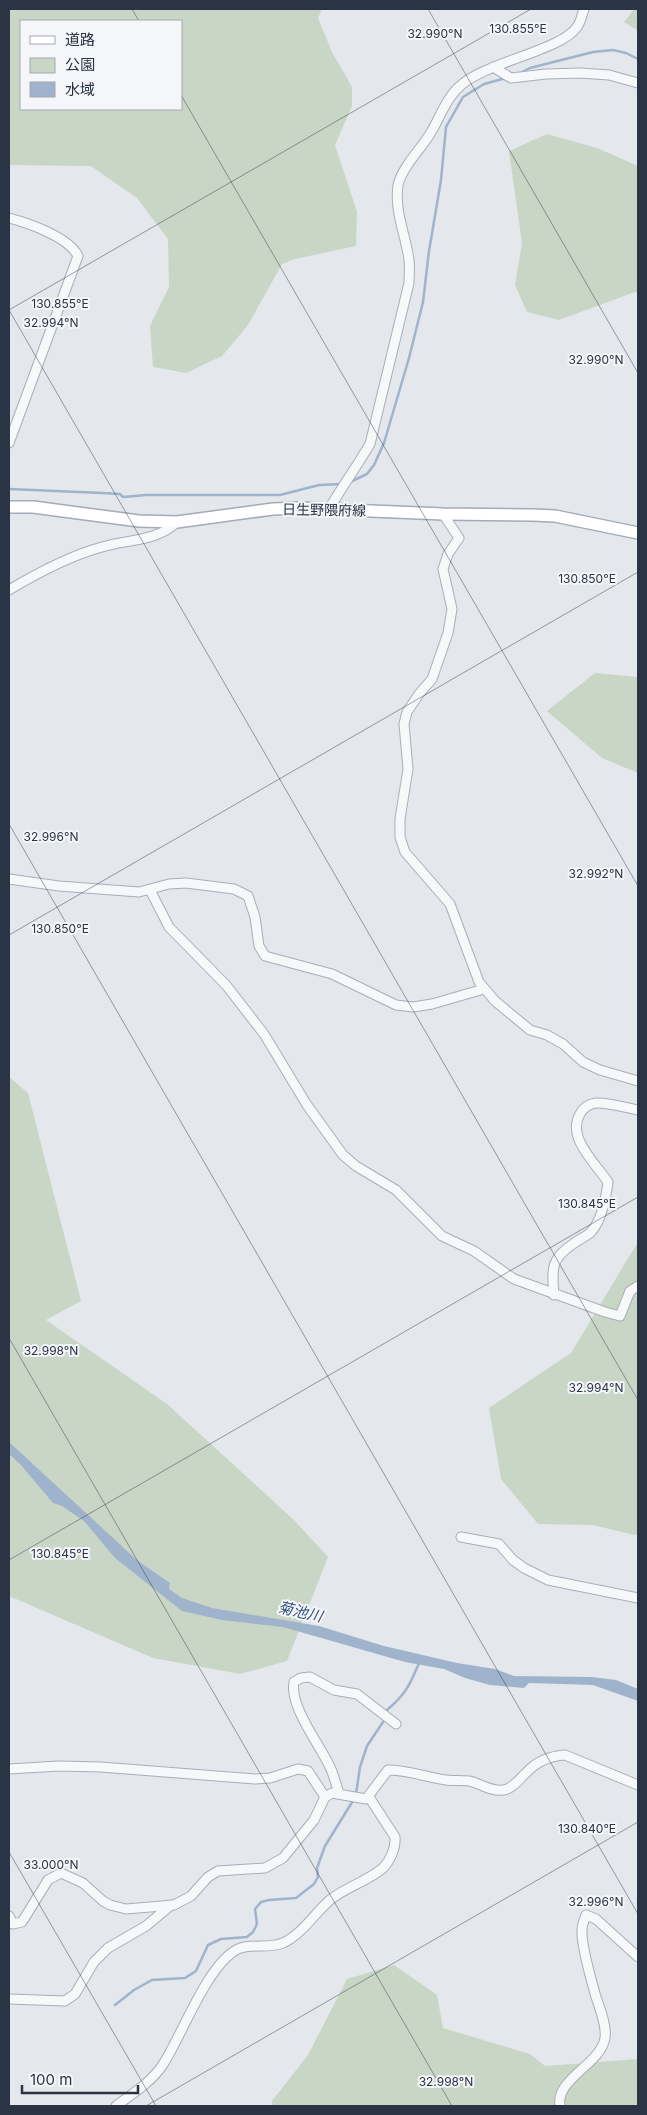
<svg xmlns="http://www.w3.org/2000/svg" width="647" height="2115" viewBox="0 0 647 2115" font-family="Inter,'Noto Sans JP',sans-serif">
<style>
.green{fill:#c9d6c5;fill-rule:evenodd}
.water{fill:#9fb4cc}
.lines{fill:none;stroke-linecap:round;stroke-linejoin:round}
.stream{stroke:#9fb4cc;stroke-width:2.5}
.minor-casing{stroke:#a9aeb7;stroke-width:11}
.major-casing{stroke:#a3abb8;stroke-width:14}
.minor{stroke:#f7f8fa;stroke-width:9}
.major{stroke:#fff;stroke-width:11}
.ticks{fill:none;stroke:#2b3445;stroke-width:1;stroke-opacity:0.45}
.labels{text-anchor:middle;stroke-width:4;stroke-linejoin:round;paint-order:stroke}
.street-label{font-size:14px;fill:#2b3445;stroke:#f4f6f9}
.water-label{font-size:15px;font-style:italic;fill:#34527a;stroke:#f4f6f9}
.ticks-label{font-size:12px;text-anchor:middle;fill:#2b3445;stroke:#f4f6f9;stroke-width:4;stroke-linejoin:round;paint-order:stroke}
</style>
<rect width="100%" height="100%" fill="#e4e7ec"/>
<g class="green">
<path d="M9,9h313l-4,9 14,34 20,35v19l-17,39 22,67 -1,34 -61,13 -13,5 -34,61 -26,31 -36,17 -33,-6 -3,-41 19,-39 -1,-48 -31,-41 -46,-32 -82,-1zM181,21v88h-160v-88z"/>
<polygon points="634,9 638,9 638,31 624,22"/>
<polygon points="547,134 597,148 638,166 638,292 635,292 559,320 527,312 515,285 522,243 509,151"/>
<polygon points="595,673 638,677 638,773 602,758 547,711"/>
<polygon points="9,1077 28,1093 81,1301 46,1320 167,1404 295,1521 328,1557 287,1661 240,1674 153,1658 9,1596"/>
<polygon points="638,1242 638,1534 634,1535 593,1525 538,1524 501,1479 489,1408 571,1353"/>
<polygon points="394,1965 437,1995 443,2028 530,2054 545,2066 638,2059 638,2106 272,2106 272,2101 308,2055 347,1979"/>
</g>
<polygon class="water" points="9,1442 138,1561 170,1583 169,1589 182,1598 212,1608 319,1626 384,1646 457,1663 495,1669 514,1676 592,1677 616,1680 638,1689 638,1701 593,1685 529,1683 524,1688 490,1685 465,1678 444,1669 405,1662 283,1627 222,1620 182,1611 115,1558 84,1521 62,1506 53,1503 20,1464 9,1454"/>
<g class="lines">
<g class="stream">
<polyline points="520,73 530,68 593,52 613,50 626,53 638,59"/>
<polyline points="350,482 367,474 374,465 384,443 409,358 423,302 429,251 441,180 446,127 463,97 484,84 506,78"/>
<polyline points="9,489 102,493 120,494 123,497 146,495 280,495 319,485 342,484"/>
<path d="M387,1714v-4c18,-15 23,-25 32,-47"/>
<polyline points="356,1794 360,1767 367,1746 385,1719"/>
<polyline points="115,2005 134,1990 152,1980 185,1978 196,1971 208,1945 221,1939 247,1937 253,1932 257,1924 255,1909 261,1902 269,1900 296,1898 314,1884 318,1877 317,1868 325,1846 354,1799"/>
</g>
<g class="minor-casing">
<g id="minor">
<polyline points="493,67 511,78 546,74 580,73 609,75 638,83"/>
<path d="M9,218c19,5 60,19 69,38l-69,187"/>
<path d="M329,509c13,-22 28,-43 41,-65l39,-161c0,-7 1,-15 0,-23 -3,-24 -15,-49 -11,-75 4,-17 20,-33 30,-48 11,-16 17,-38 32,-51 26,-24 102,-36 117,-59 4,-5 5,-13 7,-18"/>
<polyline points="443,514 459,538 448,554 443,569 452,609 448,633 432,679 419,694 407,712 404,724 408,769 400,819 400,837 405,852 450,904 479,982 495,1001 530,1030 547,1035 563,1044 583,1062 600,1070 638,1081"/>
<path d="M9,590c30,-18 60,-34 93,-43 27,-8 54,-5 75,-25"/>
<polyline points="9,879 59,886 139,892 169,884 186,883 234,889 248,896 255,917 259,946 265,956 332,974 396,1005 413,1007 432,1004 484,989"/>
<polyline points="150,890 169,927 226,985 264,1034 307,1105 343,1155 356,1166 396,1190 442,1236 474,1251 514,1279 605,1312 620,1316 630,1291 638,1286"/>
<path d="M554,1295c-2,-25 -4,-36 19,-51 5,-4 12,-7 17,-11 12,-12 16,-35 18,-51 -12,-18 -42,-45 -28,-68 3,-6 9,-10 16,-11 11,-1 31,5 42,7"/>
<polyline points="461,1537 499,1544 513,1560 524,1568 548,1580 638,1598"/>
<polyline points="9,1769 59,1766 101,1767 255,1779 270,1778 298,1769 308,1771 325,1797"/>
<path d="M339,1793c-3,-8 -5,-18 -9,-26 -10,-22 -41,-61 -36,-85l7,-4 9,-1 24,13 23,4 39,30"/>
<path d="M9,1916l4,8 9,-2 26,-42 13,-7 22,10 20,18 7,4 16,4 48,-4 17,-9 17,-19 10,-6 47,-3 18,-10 31,-38 11,-23 7,-4 34,6 22,-29c20,0 38,7 58,10 7,1 15,0 23,1 11,2 22,11 34,9 10,-1 17,-12 24,-18 10,-11 24,-16 38,-17l73,30"/>
<polyline points="9,1999 65,2001 75,1994 94,1962 108,1948 146,1926 171,1905"/>
<path d="M116,2106c16,-12 34,-23 46,-40 19,-28 45,-102 76,-117 13,-6 31,0 45,-6 19,-9 32,-30 47,-43 16,-13 38,-19 53,-32 7,-7 13,-20 12,-31l-26,-40"/>
<path d="M560,2106c-5,-27 41,-42 45,-68 2,-12 -5,-29 -9,-41 -4,-14 -15,-54 -14,-67 0,-5 2,-10 4,-15l10,4 42,38"/>
</g>
</g>
<g class="major-casing">
<polyline id="major" points="9,507 33,507 139,521 177,522 273,509 300,508 443,514 533,515 555,516 638,533"/>
</g>
<use href="#minor" class="minor"/>
<use href="#major" class="major"/>
</g>
<path class="ticks" d="M132,9l7,12M428,9l210,364M181,95l457,791M9,310l522,-301M9,310l629,1090M9,824l629,1090M9,935l629,-363M9,1338l443,768M9,1560l629,-363M9,1852l147,254M146,2106l492,-284"/>
<g class="labels">
<g class="street-label">
<text transform="translate(324 510) rotate(1)" y="5">日生野隈府線</text>
</g>
<g class="water-label">
<text transform="translate(300 1612) rotate(13)" y="5">菊池川</text>
</g>
</g>
<g class="ticks-label">
<text x="518" y="33">130.855°E</text>
<text x="435" y="38">32.990°N</text>
<text x="60" y="308">130.855°E</text>
<text x="51" y="327">32.994°N</text>
<text x="596" y="364">32.990°N</text>
<text x="587" y="583">130.850°E</text>
<text x="51" y="841">32.996°N</text>
<text x="596" y="878">32.992°N</text>
<text x="60" y="933">130.850°E</text>
<text x="587" y="1208">130.845°E</text>
<text x="51" y="1355">32.998°N</text>
<text x="596" y="1392">32.994°N</text>
<text x="60" y="1558">130.845°E</text>
<text x="587" y="1833">130.840°E</text>
<text x="51" y="1869">33.000°N</text>
<text x="596" y="1906">32.996°N</text>
<text x="446" y="2086">32.998°N</text>
</g>
<rect width="647" height="2115" fill="none" stroke="#2b3445" stroke-width="20"/>
<rect x="20" y="20" width="162" height="90" fill="#f4f6f9" stroke="#a4a8b1"/>
<rect x="30" y="36" width="25" height="8" fill="#ffffff" stroke="#a4a8b1"/>
<text x="65" y="45" font-size="15" fill="#2b3445">道路</text>
<rect x="30" y="58" width="25" height="15" fill="#c9d6c5" stroke="#a4a8b1"/>
<text x="65" y="70" font-size="15" fill="#2b3445">公園</text>
<rect x="30" y="82" width="25" height="15" fill="#9fb4cc" stroke="#a4a8b1"/>
<text x="65" y="95" font-size="15" fill="#2b3445">水域</text>
<path d="M22 2085v8h116v-8" fill="none" stroke="#2b3445" stroke-width="2.5"/>
<text x="30" y="2085" font-size="15" fill="#2b3445" stroke="#f4f6f9" stroke-width="4" paint-order="stroke">100 m</text>
</svg>
